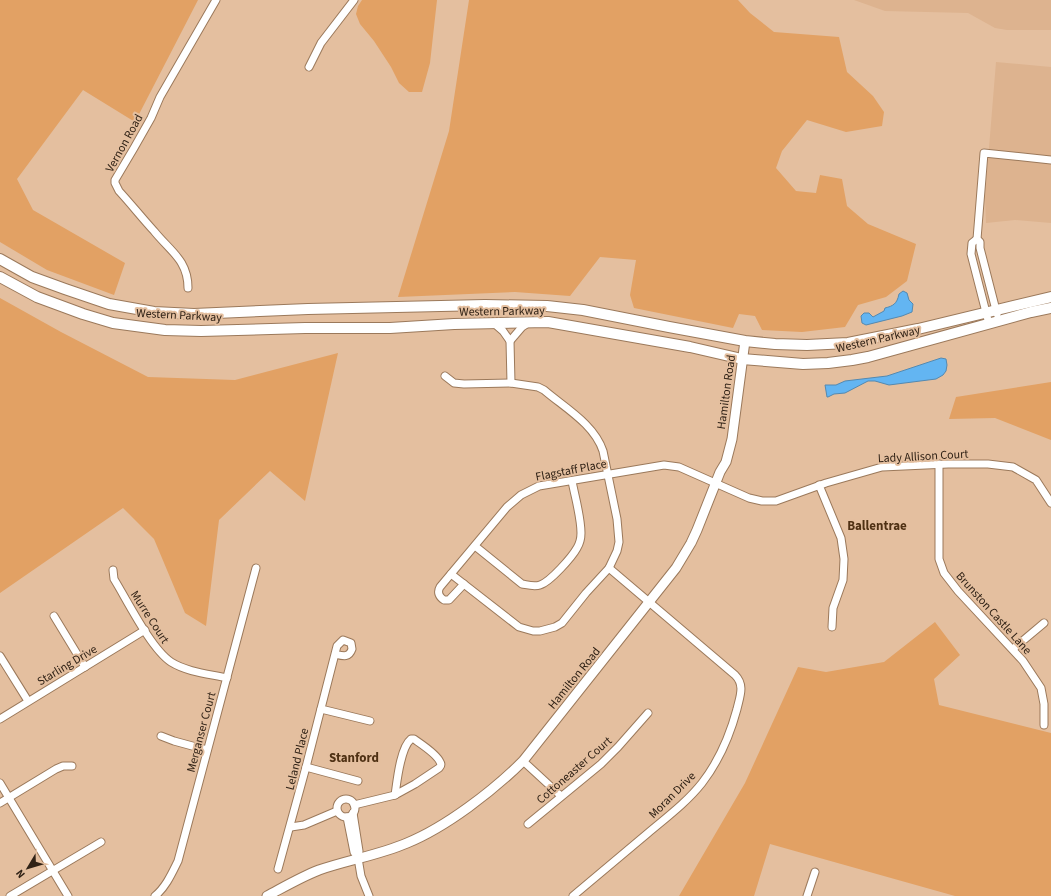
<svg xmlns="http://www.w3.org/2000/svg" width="1051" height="896" viewBox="0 0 1051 896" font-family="'Source Sans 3',sans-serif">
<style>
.built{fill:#ddb38f}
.green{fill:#e2a164}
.water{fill:#63b5f2;stroke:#5489b0}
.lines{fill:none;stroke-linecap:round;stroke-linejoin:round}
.minor-casing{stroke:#9b795b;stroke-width:9}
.tertiary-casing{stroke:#9b795b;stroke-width:11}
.secondary-casing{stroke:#9b795b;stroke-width:12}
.minor{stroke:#fff;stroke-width:7}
.tertiary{stroke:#fff;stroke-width:9}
.secondary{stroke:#fff;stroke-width:10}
.labels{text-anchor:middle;stroke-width:4;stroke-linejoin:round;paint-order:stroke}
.street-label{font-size:12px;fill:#302216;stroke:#e4bf9f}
.neighbourhood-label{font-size:13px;font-weight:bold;fill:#4f3114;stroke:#e4bf9f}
</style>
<rect width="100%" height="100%" fill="#e4bf9f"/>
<g class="built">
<polygon points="854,0 1051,0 1051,30 1007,30 995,28 968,13 885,11"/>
<polygon points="996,62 1051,67 1051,223 1015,220 986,223 985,197"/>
</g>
<g class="green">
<polygon points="0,0 198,0 135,122 83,90 17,179 33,210 125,263 114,295 47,270 0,242"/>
<polygon points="362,0 437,0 430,63 422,92 409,92 399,83 391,67 374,41 360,24 356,14 358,6"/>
<polygon points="469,0 738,0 750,13 774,32 839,37 847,72 873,96 884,112 882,126 846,132 807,120 782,151 776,168 796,191 816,193 820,175 842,179 847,206 868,224 916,244 907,281 886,297 858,305 845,327 802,332 762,330 755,316 739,314 733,328 634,308 630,295 636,260 600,257 570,296 515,292 398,297 449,131"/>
<polygon points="0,298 61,332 148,377 235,380 338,353 305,501 270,471 219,520 206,626 185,613 154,539 123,508 0,593"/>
<polygon points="1051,382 1051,440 995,418 949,419 956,397"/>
<polygon points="935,622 960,655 934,679 939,705 1051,733 1051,896 955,896 770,844 754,896 679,896 745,783 798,667 826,672 884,662"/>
</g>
<g class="water">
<path d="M903,291l4,2 2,7 4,4 -1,8 -10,4 -36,9 -4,-2 -1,-7 3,-3h5l4,4 11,-6 1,-3c8,-2 12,-4 14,-14z"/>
<polygon points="941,358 946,359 947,365 946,371 943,375 936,379 889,385 875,381 868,381 845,393 834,394 828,397 827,397 825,385 836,385 845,381 887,376"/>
</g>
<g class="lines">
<g class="minor-casing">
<g id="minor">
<polyline points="309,67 321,43 354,0"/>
<polyline points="977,239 972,243 971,254 989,324"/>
<path d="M188,288c0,-28 -18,-37 -34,-57 -12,-13 -23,-27 -35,-40l-4,-8v-3l19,-32 17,-30 9,-21 56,-97"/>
<polyline points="997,314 980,248 980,242 977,239 984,153 1051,160"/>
<polyline points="495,324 503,331 510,341 511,383"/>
<polyline points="510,341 522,327 528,323"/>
<path d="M445,376l9,7 10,1 47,-1 27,4 6,3c21,18 50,34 59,61l14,68 2,23 -2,9 -8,17 -23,25 -24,30 -7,4 -15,4h-7l-14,-4 -68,-53"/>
<polyline points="939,464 939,559 944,573 958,591 1023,661 1041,688 1044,704 1044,725"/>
<polyline points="819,485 841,538 844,559 843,580 833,608 832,627"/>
<path d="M475,546l47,38c6,1 12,3 18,1 10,-3 32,-28 37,-37 3,-5 4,-10 4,-15 0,-16 -6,-36 -9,-52"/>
<path d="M113,570l1,9c13,21 37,70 57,83 16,10 38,12 56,16"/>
<path d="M464,584l-15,16h-5c-5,-3 -7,-8 -4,-13l67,-80 14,-12 18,-9 125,-21 15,2 70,31 13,3h14l50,-18 56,-16 66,-3h40l25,3 23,13 15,23"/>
<polyline points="54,616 85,667"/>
<polyline points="1013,649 1044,623"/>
<polyline points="0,656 28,701"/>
<polyline points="321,709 370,721"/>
<polyline points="0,719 145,630"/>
<polyline points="161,736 174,741 207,750"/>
<path d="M411,739h3c7,5 23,15 26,23 2,3 1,3 -1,6l-24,16 -20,11c2,-13 5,-47 16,-56z"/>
<polyline points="523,761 561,796"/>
<polyline points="306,767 358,781"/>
<polyline points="0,783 68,896"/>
<circle cx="346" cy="808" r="9"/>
<polyline points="0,803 56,769 63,766 72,766"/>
<polyline points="354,805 395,795"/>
<polyline points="353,813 359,851 358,858 361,876 369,896"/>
<polyline points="347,817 354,852 358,858"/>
<polyline points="528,824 601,764 618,747 648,713"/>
<polyline points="291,827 304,825 337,811"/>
<path d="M278,869l28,-102 31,-121 6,-6 8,3 1,6c-3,9 -9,7 -17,5"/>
<polyline points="10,896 101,842"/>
<path d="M155,896c11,-9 17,-23 23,-35l78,-293"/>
<path d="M573,896c25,-21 50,-42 75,-63 19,-16 39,-31 54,-50 17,-22 28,-48 35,-74 3,-13 8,-24 -2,-34l-126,-107"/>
<polyline points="807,896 815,872"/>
</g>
</g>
<g class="tertiary-casing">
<path id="tertiary" d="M267,896c17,-9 34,-19 52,-26 29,-10 60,-15 88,-27 39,-16 86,-52 116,-82l153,-193 15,-25 6,-13 23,-58 6,-10 6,-23 13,-98"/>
</g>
<g class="secondary-casing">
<g id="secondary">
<polyline points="0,259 32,277 65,289 109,304 154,312 194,314 308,309 485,305 547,306 583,310 669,327 745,341 775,344 807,345 848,343 918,329 1051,297"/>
<polyline points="0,277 37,297 83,314 113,323 165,330 201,331 305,328 390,328 454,324 548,322 690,347 742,359 803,364 828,363 852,360 868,357 1031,312 1051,308"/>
</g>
</g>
<use href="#minor" class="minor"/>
<use href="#tertiary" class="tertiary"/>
<use href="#secondary" class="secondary"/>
</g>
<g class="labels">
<g class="street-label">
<text transform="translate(124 143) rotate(-61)" y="4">Vernon Road</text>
<text transform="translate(502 311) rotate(-1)" y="4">Western Parkway</text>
<text transform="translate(179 315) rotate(3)" y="4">Western Parkway</text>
<text transform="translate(878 339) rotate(-13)" y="4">Western Parkway</text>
<text transform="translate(726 392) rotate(-82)" y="4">Hamilton Road</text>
<text transform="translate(923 456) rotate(-3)" y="4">Lady Allison Court</text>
<text transform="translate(571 470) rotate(-11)" y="4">Flagstaff Place</text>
<text transform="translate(994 613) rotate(48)" y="4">Brunston Castle Lane</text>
<text transform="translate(150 617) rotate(57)" y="4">Murre Court</text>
<text transform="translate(67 665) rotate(-31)" y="4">Starling Drive</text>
<text transform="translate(574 678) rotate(-51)" y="4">Hamilton Road</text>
<text transform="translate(201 732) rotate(-75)" y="4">Merganser Court</text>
<text transform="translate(297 759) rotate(-76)" y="4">Leland Place</text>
<text transform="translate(574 770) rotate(-41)" y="4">Cottoneaster Court</text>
<text transform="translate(672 795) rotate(-45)" y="4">Moran Drive</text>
</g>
<g class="neighbourhood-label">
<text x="877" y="530">Ballentrae</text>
<text x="354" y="762">Stanford</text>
</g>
</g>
<g transform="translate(28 868) rotate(232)" stroke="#e4bf9f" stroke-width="3" paint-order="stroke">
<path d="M0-3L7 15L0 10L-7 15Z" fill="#302216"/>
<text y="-6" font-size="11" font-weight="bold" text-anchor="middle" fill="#302216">N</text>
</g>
</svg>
